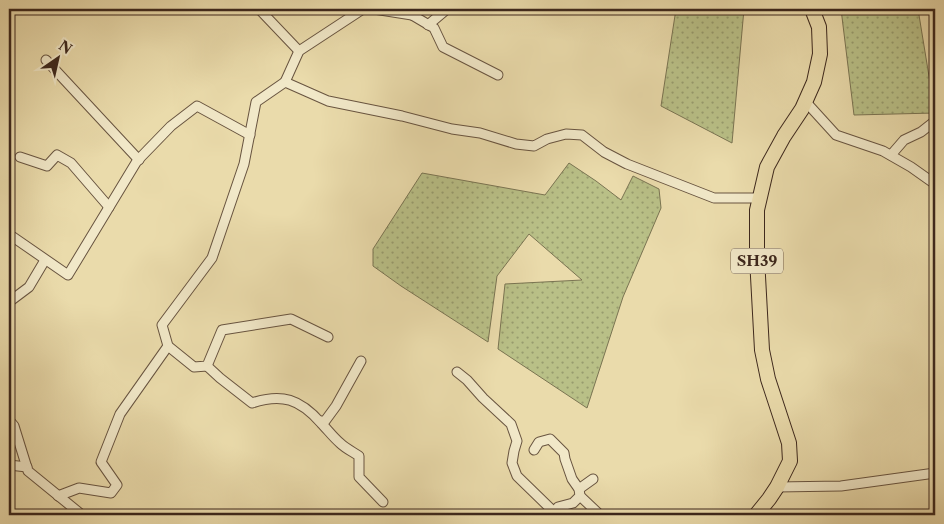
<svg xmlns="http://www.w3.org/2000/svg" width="944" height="524" viewBox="0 0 944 524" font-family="'Libre Caslon Text',serif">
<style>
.park{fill:url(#park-dots);stroke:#7a7452}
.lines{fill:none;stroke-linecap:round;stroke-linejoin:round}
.minor-casing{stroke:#685440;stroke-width:11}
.primary-casing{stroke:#3c271c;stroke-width:16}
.minor{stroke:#f1e8c8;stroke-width:9}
.primary{stroke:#eadbab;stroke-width:14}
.labels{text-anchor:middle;stroke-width:4;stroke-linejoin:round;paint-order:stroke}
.shield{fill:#f1e8c8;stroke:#726150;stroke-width:1}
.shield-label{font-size:15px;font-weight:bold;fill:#3c271c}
</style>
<defs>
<pattern id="park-dots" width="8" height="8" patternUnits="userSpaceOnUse" patternTransform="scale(1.25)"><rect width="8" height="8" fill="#b9c087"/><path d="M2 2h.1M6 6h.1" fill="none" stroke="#989c6e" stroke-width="1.8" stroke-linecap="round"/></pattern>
</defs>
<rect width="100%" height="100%" fill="#eadbab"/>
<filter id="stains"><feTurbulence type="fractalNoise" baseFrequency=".004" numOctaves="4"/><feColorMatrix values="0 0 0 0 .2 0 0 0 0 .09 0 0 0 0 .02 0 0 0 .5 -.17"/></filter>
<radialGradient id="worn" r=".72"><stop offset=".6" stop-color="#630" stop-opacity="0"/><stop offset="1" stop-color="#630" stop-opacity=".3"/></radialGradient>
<g class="park">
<polygon points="676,9 744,9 732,143 661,106"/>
<polygon points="841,9 918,9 935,113 854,115"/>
<polygon points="569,163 596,181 621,200 633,176 659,189 661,208 623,297 587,408 498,349 505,284 582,280 529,234 497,276 488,342 401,286 373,266 373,249 422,173 545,195"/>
</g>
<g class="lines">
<g class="minor-casing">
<g id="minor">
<polyline points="259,9 299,51"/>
<polyline points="374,9 412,15 419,9"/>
<polyline points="412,15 434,28 443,47 498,75"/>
<polyline points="428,25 447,9"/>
<polyline points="46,60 139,160"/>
<polyline points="285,82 299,51 363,9"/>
<polyline points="805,101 836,135 883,151 911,167 935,184"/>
<polyline points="891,155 904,140 921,132 935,121"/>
<polyline points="20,157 47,166 57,155 71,163 109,207"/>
<polyline points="9,236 13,237 68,275 137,161 171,126 197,106 250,135"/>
<polyline points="9,302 29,287 45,260"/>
<polyline points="328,337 291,319 222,330 207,366 194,367 168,346 162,325 212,258 244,164 256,102 285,82 328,101 402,116 452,129 480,133 516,144 534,146 547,139 566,134 582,135 604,152 627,164 714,198 760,198"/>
<path d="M207,366l13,12 32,25c30,-10 48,-4 69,20 6,6 12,14 19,20 5,5 13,9 19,13v21l24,25"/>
<polyline points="457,372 467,380 483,398 511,424 517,441 514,451 512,463 517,476 554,512 555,515"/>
<polyline points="9,420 14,426 28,471 82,515"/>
<polyline points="320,421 325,421 336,406 361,361"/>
<polyline points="534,450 539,442 550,439 564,453 565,459 572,479 579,489 580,496 573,503 558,507 554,512"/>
<polyline points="9,465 27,467"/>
<polyline points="777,487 841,486 935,473"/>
<polyline points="579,489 593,479"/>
<polyline points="58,496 79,488 111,493 117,485 101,462 120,414 168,346"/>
<polyline points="580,496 599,514 603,515"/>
</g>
</g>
<g class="primary-casing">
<polyline id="primary" points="756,515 769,499 777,487 790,461 789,443 768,379 762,350 757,258 757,210 767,167 784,136 802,109 814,82 820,54 819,27 812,9"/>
</g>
<use href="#minor" class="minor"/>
<use href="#primary" class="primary"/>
</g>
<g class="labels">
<rect class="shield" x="731" y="248.5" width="52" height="25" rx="4"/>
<g class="shield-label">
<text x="757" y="266">SH39</text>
</g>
</g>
<rect width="944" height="524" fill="none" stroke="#eadbab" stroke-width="30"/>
<rect x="10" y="10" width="924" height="504" fill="none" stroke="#3c271c" stroke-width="2.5"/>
<rect x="15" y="15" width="914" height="494" fill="none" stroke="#3c271c"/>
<g transform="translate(58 58) rotate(34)" stroke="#f1e8c8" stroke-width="4" paint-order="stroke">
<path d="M0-4L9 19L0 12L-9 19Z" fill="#3c271c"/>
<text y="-8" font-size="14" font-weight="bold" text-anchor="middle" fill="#3c271c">N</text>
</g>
<rect width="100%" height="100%" filter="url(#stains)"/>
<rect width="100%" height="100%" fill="url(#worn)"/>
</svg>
